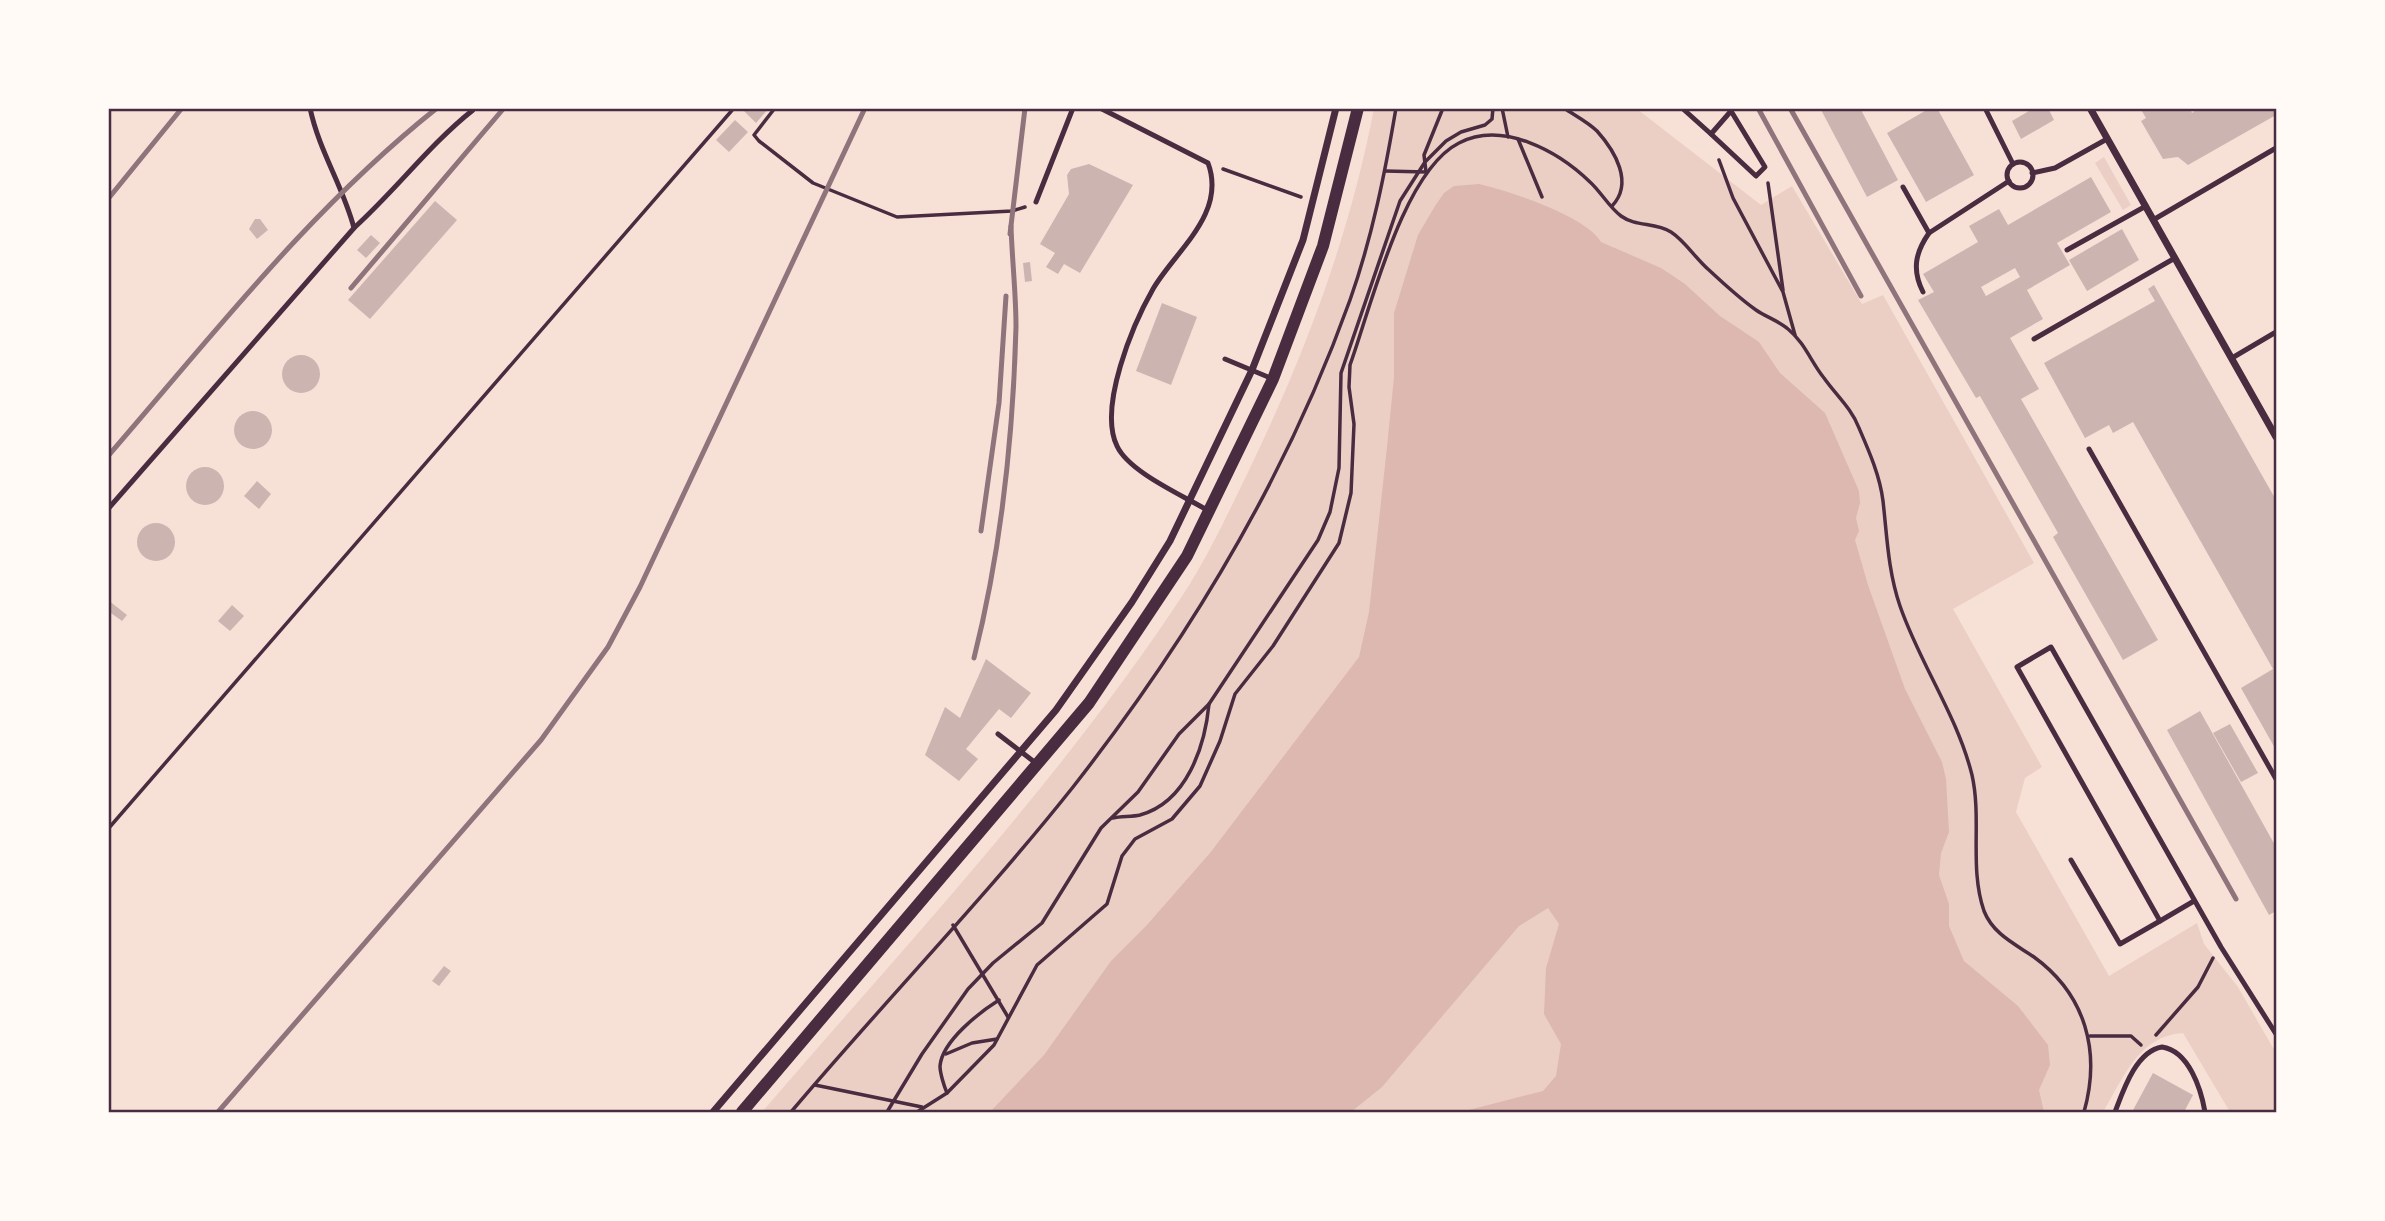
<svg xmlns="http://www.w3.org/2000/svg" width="2385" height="1221" viewBox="0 0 2385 1221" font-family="'IBM Plex Sans',sans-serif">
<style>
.green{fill:#ebcfc5}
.water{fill:#dcb8b0}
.building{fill:#ccb4b1;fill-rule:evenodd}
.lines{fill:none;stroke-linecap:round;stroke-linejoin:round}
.path{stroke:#4a2c40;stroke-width:3.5}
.service{stroke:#4a2c40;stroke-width:5}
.minor{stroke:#4a2c40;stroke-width:7}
.tertiary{stroke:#4a2c40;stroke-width:12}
.rail{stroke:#8f747c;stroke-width:5}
.neatline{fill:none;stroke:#4a2c40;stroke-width:2.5}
</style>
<rect width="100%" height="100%" fill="#f7e1d7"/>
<g class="green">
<path d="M1374,108l263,1 124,96 31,-19 70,118 21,-9 151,268 -81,46 89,158 -17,11 -9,34 93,164 88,-53 7,21 34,43 38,66v59h-46l-47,-79c-45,3 -60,46 -80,79h-1341c146,-170 303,-336 426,-525 23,-37 42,-78 61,-117 56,-116 101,-235 125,-362z"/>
<polygon points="2104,157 2131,205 2123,210 2095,163"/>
</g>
<path class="water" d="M1479,184c28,6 109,33 122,58l60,26 24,16 35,32 39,26 21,31 45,40 34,78 1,12 -4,15 3,13 -4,9 13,45 37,104 37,73 4,17 3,53 -8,21 -2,22 10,29v22l15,35 54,45 30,39 2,20 -11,25 5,22h-583l82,-21 13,-15 5,-32 -17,-30 2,-46 13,-44 -11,-16 -29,18 -137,161 -31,25h-361l54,-57 67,-94 35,-35 64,-73 149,-196 10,-45 18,-165 7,-70v-64l24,-78 17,-29 9,-13 10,-7z"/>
<g class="building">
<polygon points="741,108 769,108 756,123"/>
<polygon points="1820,108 1860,108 1898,180 1867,197"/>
<polygon points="1930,108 1937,108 1974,175 1926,202 1887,133"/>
<polygon points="2034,108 2048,108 2054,120 2021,139 2012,121"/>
<polygon points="2140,108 2190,108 2192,113 2199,108 2276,108 2276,115 2188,165 2178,157 2163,159 2141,121 2146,118"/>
<polygon points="735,120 748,132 729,152 716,140"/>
<polygon points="1089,164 1133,185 1080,273 1064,264 1058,274 1046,267 1055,253 1040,244 1069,194 1067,175 1071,169"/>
<path d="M2091,177l20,35 -54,31 13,22 -43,25 16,29 -33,19 29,51 -18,10 137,241 -35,20 -70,-123 5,-4 -78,-137 -4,2 -58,-98 16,-8 -11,-18 55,-32 -9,-16 30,-17 9,16zM2015,268l5,9 -34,19 -5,-9z"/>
<polygon points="435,201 457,220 370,319 348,300"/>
<polygon points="255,219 260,219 268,230 257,239 249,229"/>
<polygon points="2122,229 2139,260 2087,291 2069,260"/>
<polygon points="371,235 380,243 366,258 357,250"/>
<polygon points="1030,262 1032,281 1025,282 1023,263"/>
<polygon points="2154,285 2276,500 2276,750 2241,688 2273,669 2133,422 2113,433 2109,425 2085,438 2044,363 2155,301 2148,289"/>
<polygon points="1162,303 1197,317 1171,385 1136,371"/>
<circle cx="301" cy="374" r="19"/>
<circle cx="253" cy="430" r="19"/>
<circle cx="205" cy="486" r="19"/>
<polygon points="257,481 271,494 259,509 244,496"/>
<circle cx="156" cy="542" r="19"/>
<polygon points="108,600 127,615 122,621 108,611"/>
<polygon points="232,605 244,616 230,631 218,621"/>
<polygon points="986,659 1031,693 1011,718 999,709 966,749 978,759 959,781 925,755 945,707 960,718"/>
<polygon points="2200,711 2276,847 2276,911 2269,915 2167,730"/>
<polygon points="2230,724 2258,773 2241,782 2213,733"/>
<polygon points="444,966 451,971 439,986 432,981"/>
<polygon points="2153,1073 2193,1095 2184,1112 2132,1112"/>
</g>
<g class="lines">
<g class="path">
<polyline points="775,108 754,135 759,141 813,183 897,217 1012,211 1025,207"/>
<polyline points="1502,108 1508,137"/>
<path d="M1564,108c10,7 24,14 33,23 18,20 37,52 15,75"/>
<polyline points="1518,139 1542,197"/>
<polyline points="1719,160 1733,198 1783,292 1795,335"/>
<polyline points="1223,169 1301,197"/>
<polyline points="1385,171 1426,172 1424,155 1443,108"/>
<polyline points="1768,183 1783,290"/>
<path d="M1113,818c8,-2 19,-1 27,-3 47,-13 65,-69 69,-111"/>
<polyline points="108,829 734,108"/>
<polyline points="953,925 1008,1017"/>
<polyline points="2156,1035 2198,987 2213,958"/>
<polyline points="2090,1036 2131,1036 2141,1045"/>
<polyline points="946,1054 972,1043 997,1039"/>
<polyline points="815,1085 922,1107"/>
<path d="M947,1093c-3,-7 -7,-20 -7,-27 2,-25 40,-54 59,-66"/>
<path d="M791,1112c92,-109 193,-213 282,-325 115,-147 214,-311 277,-487 22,-62 35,-127 46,-192"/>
<polyline points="887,1112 922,1054 968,989 993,963 1042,923 1101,828 1138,792 1179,734 1209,704 1318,540 1330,512 1339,468 1341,373 1400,201 1425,162 1446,141 1461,132 1485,125 1492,119 1493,108"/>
<path d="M917,1112l30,-19 47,-48 43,-80 70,-61 15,-48 13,-17 37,-20 28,-33 20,-45 15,-47 38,-48 66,-103 12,-50 3,-69 -5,-37 1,-22c21,-58 53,-194 109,-222 44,-23 100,9 131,39 11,10 19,25 31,34 15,11 34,6 50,16 14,9 25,27 38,38 15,14 30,28 47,40 10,7 23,11 32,19 17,14 23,33 36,49 12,17 28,31 35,50 10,23 21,48 24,73 4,35 5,70 17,105 20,58 57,109 72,169 10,44 -3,93 12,136 9,23 31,33 50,46 52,38 67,95 50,155"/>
</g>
<g class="service">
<path d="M1100,108l108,55c19,51 -33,88 -55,126 -20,35 -55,118 -36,157 12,26 65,49 90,64"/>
<polyline points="1682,108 1711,134 1731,111"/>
<polyline points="1985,108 2013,164"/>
<polyline points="1711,134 1756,176 1765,167 1731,111"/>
<circle cx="2020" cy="175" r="13"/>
<polyline points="2032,173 2055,168 2107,139"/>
<polyline points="1903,187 1929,233"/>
<polyline points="1036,202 1073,108"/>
<polyline points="2153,220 2276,148"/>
<path d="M354,228c42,-38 76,-84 119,-118"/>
<polyline points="2067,250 2146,206"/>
<path d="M1923,292c-11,-22 -8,-39 6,-59l80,-52"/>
<polyline points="2034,339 2175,258"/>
<polyline points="2232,358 2276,332"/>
<polyline points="1225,359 1273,379"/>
<polyline points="2089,449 2276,779"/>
<path d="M108,509l246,-281c-11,-42 -35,-77 -44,-120"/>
<polyline points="998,734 1037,764"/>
<polyline points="2071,860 2120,944 2160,921"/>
<polyline points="2194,901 2160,921 2017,667 2051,647 2221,947 2276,1034"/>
<path d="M2115,1112c8,-21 21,-61 47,-65 27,4 39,42 43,65"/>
</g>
<g class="minor">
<polyline points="2090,108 2276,437"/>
<polyline points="713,1112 1056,710 1132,602 1170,541 1252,370 1303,240 1336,108"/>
</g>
<polyline class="tertiary" points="742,1112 1089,703 1187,556 1273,379 1323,246 1358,108"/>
<g class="rail">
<polyline points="1758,108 1861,296"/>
<polyline points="1790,108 2236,899"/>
<polyline points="108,199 182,108"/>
<polyline points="1010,234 1025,108"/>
<polyline points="351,288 504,108"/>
<path d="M108,456c105,-121 203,-248 329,-348"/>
<polyline points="981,531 999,403 1006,296"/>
<path d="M974,658c27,-107 39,-220 42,-331 0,-34 -4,-68 -5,-101"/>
<polyline points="218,1112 541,740 608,647 640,587 865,108"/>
</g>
</g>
<rect width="2385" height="1221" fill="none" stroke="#fffaf5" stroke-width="220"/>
<rect x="110" y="110" width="2165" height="1001" class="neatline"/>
</svg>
